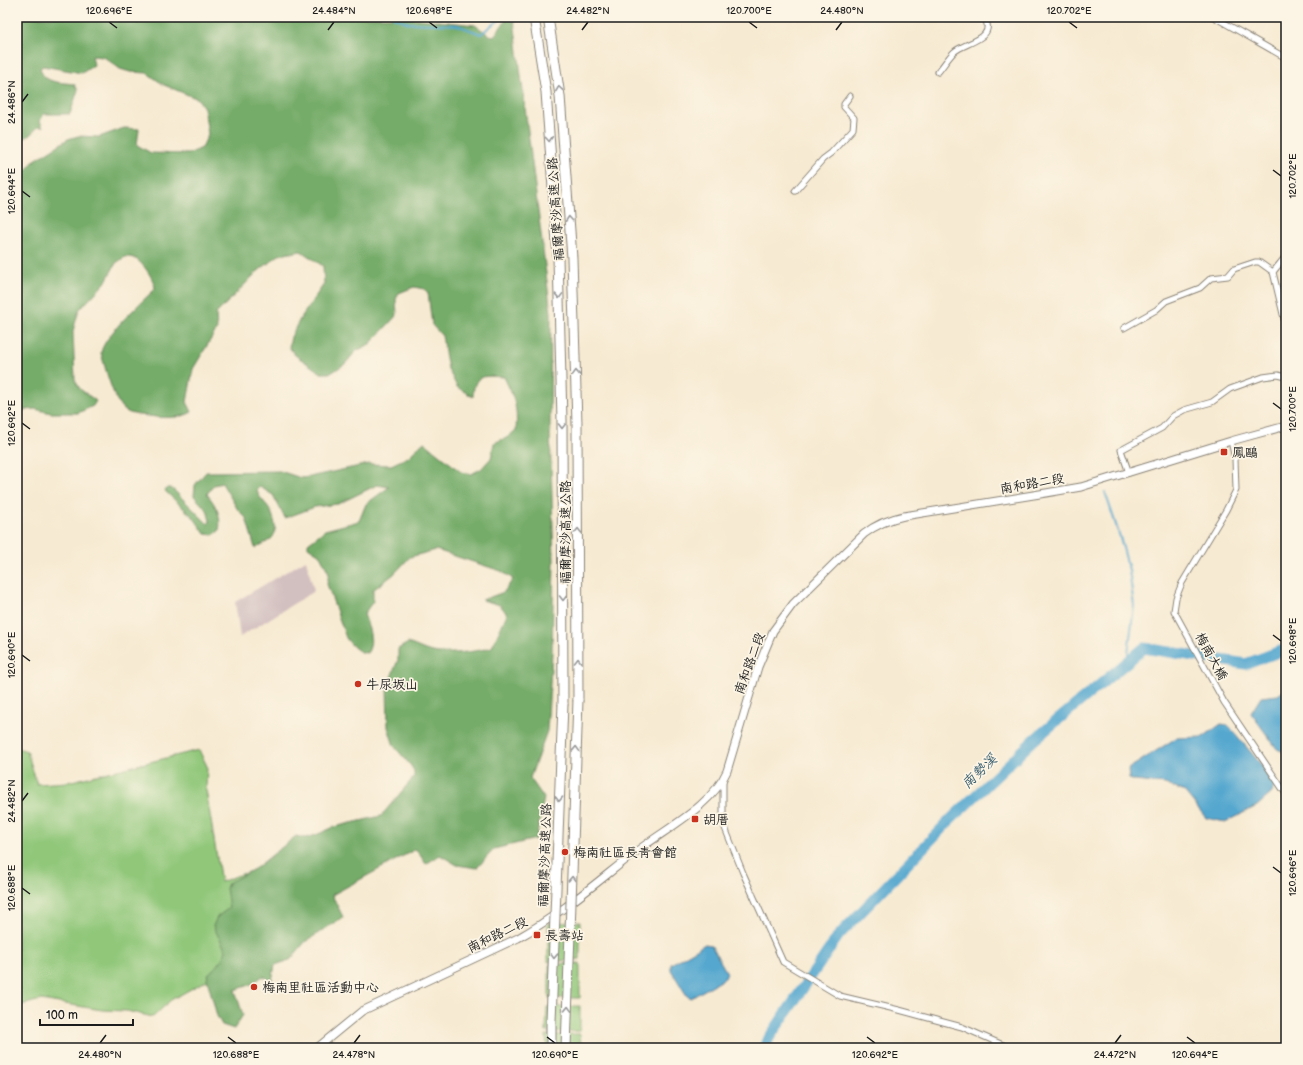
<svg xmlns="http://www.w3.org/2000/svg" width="1303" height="1065" viewBox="0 0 1303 1065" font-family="'Balsamiq Sans','LXGW WenKai TC',sans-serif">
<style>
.industrial{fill:#d2bfc0}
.green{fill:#90c779;stroke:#56724a}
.forest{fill:#74ac69;stroke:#486442}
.water{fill:#54a7cf;stroke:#386276}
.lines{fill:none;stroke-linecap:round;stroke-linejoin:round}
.stream{stroke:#54a7cf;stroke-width:2}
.river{stroke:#54a7cf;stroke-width:11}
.minor-casing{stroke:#8a8377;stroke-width:7}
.secondary-casing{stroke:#8a8377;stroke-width:9}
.motorway-casing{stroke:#8a8377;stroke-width:11}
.minor{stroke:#fff;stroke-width:5}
.secondary{stroke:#fff;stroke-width:7}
.motorway{stroke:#fff;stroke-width:9}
.motorway-bridge-casing{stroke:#8a8377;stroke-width:11;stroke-linecap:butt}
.motorway-bridge{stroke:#fff;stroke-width:9}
.oneway{stroke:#999}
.ticks{fill:none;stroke:#1c1c1c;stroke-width:1.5}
.poi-dot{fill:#c8321e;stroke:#fcf5e5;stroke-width:1.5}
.labels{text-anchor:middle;stroke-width:3.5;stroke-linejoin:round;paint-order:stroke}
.street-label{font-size:13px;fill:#1c1c1c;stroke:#fcf5e5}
.poi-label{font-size:13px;fill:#1c1c1c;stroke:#fcf5e5;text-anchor:start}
.water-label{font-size:14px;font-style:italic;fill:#355b6d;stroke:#fcf5e5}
.neatline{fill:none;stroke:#1c1c1c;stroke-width:1.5}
.ticks-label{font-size:10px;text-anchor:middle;fill:#1c1c1c}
</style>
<rect width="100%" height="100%" fill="#fcf5e5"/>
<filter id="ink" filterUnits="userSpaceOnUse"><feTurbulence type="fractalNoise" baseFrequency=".025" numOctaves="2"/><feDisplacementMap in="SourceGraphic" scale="8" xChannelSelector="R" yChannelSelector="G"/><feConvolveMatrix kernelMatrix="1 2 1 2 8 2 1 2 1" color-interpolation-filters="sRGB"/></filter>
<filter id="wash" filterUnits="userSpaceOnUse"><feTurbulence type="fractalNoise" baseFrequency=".012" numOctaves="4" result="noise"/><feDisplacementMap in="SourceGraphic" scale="16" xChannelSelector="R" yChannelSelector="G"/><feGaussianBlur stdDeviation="0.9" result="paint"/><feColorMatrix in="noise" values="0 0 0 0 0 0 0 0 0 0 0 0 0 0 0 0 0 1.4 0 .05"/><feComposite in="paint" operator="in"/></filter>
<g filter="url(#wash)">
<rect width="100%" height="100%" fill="#f7ead2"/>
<polygon class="industrial" points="306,560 314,591 240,637 235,602"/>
<g class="green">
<polygon points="17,748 27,751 37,784 68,782 199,750 207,766 206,790 221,882 244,873 249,891 237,937 209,979 171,1000 153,1017 127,1011 102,1010 41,1000 17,1006"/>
<polygon points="580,922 580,959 548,962 548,923"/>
<polygon points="580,963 580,998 549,998 549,965"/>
<polygon points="580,1006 580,1031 546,1032 547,1007"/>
<polygon points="580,1034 581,1046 547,1048 546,1035"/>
</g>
<path class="forest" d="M17,17h385l73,8 14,10 5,1 12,-16 4,-3 4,3 37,293 -1,118 4,130 -2,92 -5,78 -17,47 14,20 -8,41 -42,10 -17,19 -20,-3 -17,-10 -14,9 -10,-15 -84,46 11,22 -38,25 -15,18 -15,5 -3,16 -9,-5 -13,9 -15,5 8,25 -9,14 -12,-4 -5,-9 -10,-37 1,-5 11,-10 7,-13 -13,-25 4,-9 12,-9 -3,-20 2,-5 28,-15 40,-32 10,2 10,-3 18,-8 47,-11 33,-39v-6l-3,-5 -17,-20 -6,-19 -1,-40 11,-27v-11l10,-6c8,3 16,7 24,9 14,3 46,0 60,-5l15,-33 -7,-9 -18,-5 22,-8 9,-13 -12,-8 -65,-21 -26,7 -16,17 -21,16v11l-9,13c4,11 11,29 3,39 -9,0 -16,-8 -21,-15l-19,-54 2,-11 -9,-18 -12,-8v-4l17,-13 34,-9 7,-17 23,-17 -12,-2 -39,19 -23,3 -30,11 -12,-23 -13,-8 -3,2c0,7 8,13 12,19 4,7 10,22 3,30 -3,4 -12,7 -17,10l-9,-30 -8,-8 -16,-27 -8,2 -7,9c9,11 15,22 12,37l-6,4 -8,-1 -11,-16 -29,-27 2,-3h4l5,4 32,32 2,-3 -3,-11 -13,-14 1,-11 11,-13 74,-1 21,7 8,-1 60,-13 22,1 17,-8 16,-15 37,30 10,2 10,-5 10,-11 3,-15 14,-6 8,-7c2,-22 -2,-33 -12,-53 -21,-1 -30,-4 -31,20l-16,-10 -9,-18 -6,-33 -10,-11 -4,-32 -4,-4 -10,-2 -15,6 -3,6 1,16 -27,29 -14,7 -11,13 -14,9h-10l-26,-18 -6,-8 2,-10 9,-18 24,-35 -1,-18 -22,-15 -22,4 -22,17 -41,42 1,15 -24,40 -6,33 5,10c-10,6 -24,6 -36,5 -10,-2 -26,-1 -33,-8 -10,-10 -18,-42 -22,-56 2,-17 41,-51 54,-64 0,-9 -13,-28 -21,-31 -2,-1 -6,-1 -9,-1l-9,6 -11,20 -26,27 -6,21 2,49 5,9 16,12 -3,5 -15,7h-27l-16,-4 -18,2v-231l18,-20 33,-21 10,-3 21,1 25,-9 15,1 -2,16 14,8 37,1 14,-6 6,-14 -4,-26 -6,-9 -34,-14 -17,-12 -17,-1 -10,-3 -16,-12 -12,-1 2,9 -12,8 -39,-7 -3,2c4,16 20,14 34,16l4,6 -8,24h-26l-4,7 3,6 -4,-1c-6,6 -13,15 -22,13z"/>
<g class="water">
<polygon points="1286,689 1286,753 1277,749 1251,713 1261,697 1278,695"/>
<polygon points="1221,724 1228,725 1275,781 1272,793 1257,806 1225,822 1206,818 1185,792 1165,784 1134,781 1129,779 1128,769 1176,738 1203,737"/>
<polygon points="705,944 711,945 727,973 725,978 691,998 687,996 671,970 671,964"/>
</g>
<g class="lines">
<g class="stream">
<polyline points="393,17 409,23 457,25 481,34 493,24 504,17"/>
<polyline points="1105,492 1120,537 1129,570 1134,606 1127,662"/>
</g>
<polyline class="river" points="765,1048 769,1038 839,935 947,823 1035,739 1144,648 1246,664 1286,649"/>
</g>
</g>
<g filter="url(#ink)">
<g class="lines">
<g class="minor-casing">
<g id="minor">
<polyline points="1214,17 1286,58"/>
<path d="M938,72c5,-6 10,-14 16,-20 11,-10 44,-13 30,-35"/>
<polyline points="1286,123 1285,126 1286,130"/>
<polyline points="795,191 823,159 831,153 853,129 854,118 844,107 844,104 850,96"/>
<polyline points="1286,256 1273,272 1286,327"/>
<polyline points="1124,328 1156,310 1166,301 1200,288 1211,278 1228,276 1234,269 1255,262 1259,262 1273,272"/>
<polyline points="1231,441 1235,459 1236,490 1226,510 1182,583 1176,598 1174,611 1224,702 1286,794"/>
<polyline points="1129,473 1121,450 1162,428 1173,416 1184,410 1212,402 1230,389 1263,377 1278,375 1286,377"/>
<polyline points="723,780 723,823 743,873 783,962 840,996 899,1010 962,1027 1010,1048"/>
</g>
</g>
<g class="secondary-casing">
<path id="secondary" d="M317,1048l45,-37 156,-73c43,-24 80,-57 119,-87 30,-23 75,-45 90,-80l31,-104 15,-36 20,-27 71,-70c13,-10 25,-15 40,-18l142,-23 35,-6 150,-46 55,-15"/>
</g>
<g class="motorway-casing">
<g id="motorway">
<polyline points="534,17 546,92 558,257 562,421 563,704"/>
<polyline points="548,17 560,96 572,258 577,424 578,700"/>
</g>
</g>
<use href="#minor" class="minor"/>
<use href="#secondary" class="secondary"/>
<use href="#motorway" class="motorway"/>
<g class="motorway-bridge-casing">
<g id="motorway-bridge">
<polyline points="551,1048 551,1021 563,704"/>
<polyline points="566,1048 578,700"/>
</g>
</g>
<use href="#motorway-bridge" class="motorway-bridge"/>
</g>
<defs><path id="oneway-chevron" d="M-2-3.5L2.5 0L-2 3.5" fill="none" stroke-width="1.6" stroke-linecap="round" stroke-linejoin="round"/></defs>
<g class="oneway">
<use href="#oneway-chevron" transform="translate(559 89) rotate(-99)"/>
<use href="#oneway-chevron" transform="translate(549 139) rotate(86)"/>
<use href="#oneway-chevron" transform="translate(569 219) rotate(-94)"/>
<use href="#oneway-chevron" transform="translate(559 296) rotate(88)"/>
<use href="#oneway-chevron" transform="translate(576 373) rotate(-92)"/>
<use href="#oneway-chevron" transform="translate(562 426) rotate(90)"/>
<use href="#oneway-chevron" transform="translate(578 531) rotate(-90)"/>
<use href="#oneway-chevron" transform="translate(563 598) rotate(90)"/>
<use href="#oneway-chevron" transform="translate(578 661) rotate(-90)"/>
<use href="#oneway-chevron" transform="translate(576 749) rotate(-88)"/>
<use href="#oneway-chevron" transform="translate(559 799) rotate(92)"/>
<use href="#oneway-chevron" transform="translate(572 879) rotate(-88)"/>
<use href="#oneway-chevron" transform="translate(554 956) rotate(92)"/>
<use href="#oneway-chevron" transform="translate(568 1009) rotate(-88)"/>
</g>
</g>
<path class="ticks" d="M109,22l8,6M429,22l8,6M749,22l8,6M1069,22l8,6M328,30l6,-8M582,30l6,-8M836,30l6,-8M22,102l6,-8M1273,170l8,6M22,191l8,6M1273,403l8,6M22,423l8,6M1273,635l8,6M22,655l8,6M22,801l6,-8M1273,867l8,6M22,888l8,6M228,1037l8,6M547,1037l8,6M867,1037l8,6M1187,1037l8,6M100,1043l6,-8M354,1043l6,-8M1115,1043l6,-8"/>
<g class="poi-dot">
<rect x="1220" y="448" width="8" height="8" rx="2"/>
<circle cx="358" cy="684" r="4"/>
<rect x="691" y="815" width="8" height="8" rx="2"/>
<circle cx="565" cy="852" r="4"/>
<rect x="533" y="931" width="8" height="8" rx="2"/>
<circle cx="254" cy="987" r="4"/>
</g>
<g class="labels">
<g class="street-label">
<text transform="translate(555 209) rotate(-94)" y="5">福爾摩沙高速公路</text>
<text transform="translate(1032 483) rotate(-10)" y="5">南和路二段</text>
<text transform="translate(565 532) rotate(-90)" y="5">福爾摩沙高速公路</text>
<text transform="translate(1212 656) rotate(61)" y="5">梅南大橋</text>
<text transform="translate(749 663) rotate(-70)" y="5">南和路二段</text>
<text transform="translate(544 855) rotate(-88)" y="5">福爾摩沙高速公路</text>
<text transform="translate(497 934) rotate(-26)" y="5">南和路二段</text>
</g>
<g class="poi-label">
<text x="1232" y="457">鳳鷗</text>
<text x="366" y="689">牛尿坂山</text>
<text x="703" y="824">胡厝</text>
<text x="573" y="857">梅南社區長青會館</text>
<text x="545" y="940">長壽站</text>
<text x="262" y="992">梅南里社區活動中心</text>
</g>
<g class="water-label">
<text transform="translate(979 771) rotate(-44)" y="5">南勢溪</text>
</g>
</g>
<rect width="1303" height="1065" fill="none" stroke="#fcf5e5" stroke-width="44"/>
<path d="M40 1019v6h93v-6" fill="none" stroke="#1c1c1c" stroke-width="2"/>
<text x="46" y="1019" font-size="12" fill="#1c1c1c" stroke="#fcf5e5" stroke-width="3" paint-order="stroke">100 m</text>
<rect x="22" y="22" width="1259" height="1021" class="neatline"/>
<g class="ticks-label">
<text x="109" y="14">120.696°E</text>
<text x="334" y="14">24.484°N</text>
<text x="429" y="14">120.698°E</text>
<text x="588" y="14">24.482°N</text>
<text x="749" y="14">120.700°E</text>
<text x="842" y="14">24.480°N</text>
<text x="1069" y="14">120.702°E</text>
<text transform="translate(11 102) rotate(-90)" y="4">24.486°N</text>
<text transform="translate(1292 176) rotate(-90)" y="4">120.702°E</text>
<text transform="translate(11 191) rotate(-90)" y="4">120.694°E</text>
<text transform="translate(1292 409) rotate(-90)" y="4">120.700°E</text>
<text transform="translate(11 423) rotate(-90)" y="4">120.692°E</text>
<text transform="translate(1292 641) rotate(-90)" y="4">120.698°E</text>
<text transform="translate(11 655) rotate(-90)" y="4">120.690°E</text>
<text transform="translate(11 801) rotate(-90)" y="4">24.482°N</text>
<text transform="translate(1292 873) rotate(-90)" y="4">120.696°E</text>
<text transform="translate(11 888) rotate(-90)" y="4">120.688°E</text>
<text x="100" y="1058">24.480°N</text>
<text x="236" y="1058">120.688°E</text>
<text x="354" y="1058">24.478°N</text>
<text x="555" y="1058">120.690°E</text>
<text x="875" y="1058">120.692°E</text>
<text x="1115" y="1058">24.472°N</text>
<text x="1195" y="1058">120.694°E</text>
</g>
</svg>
